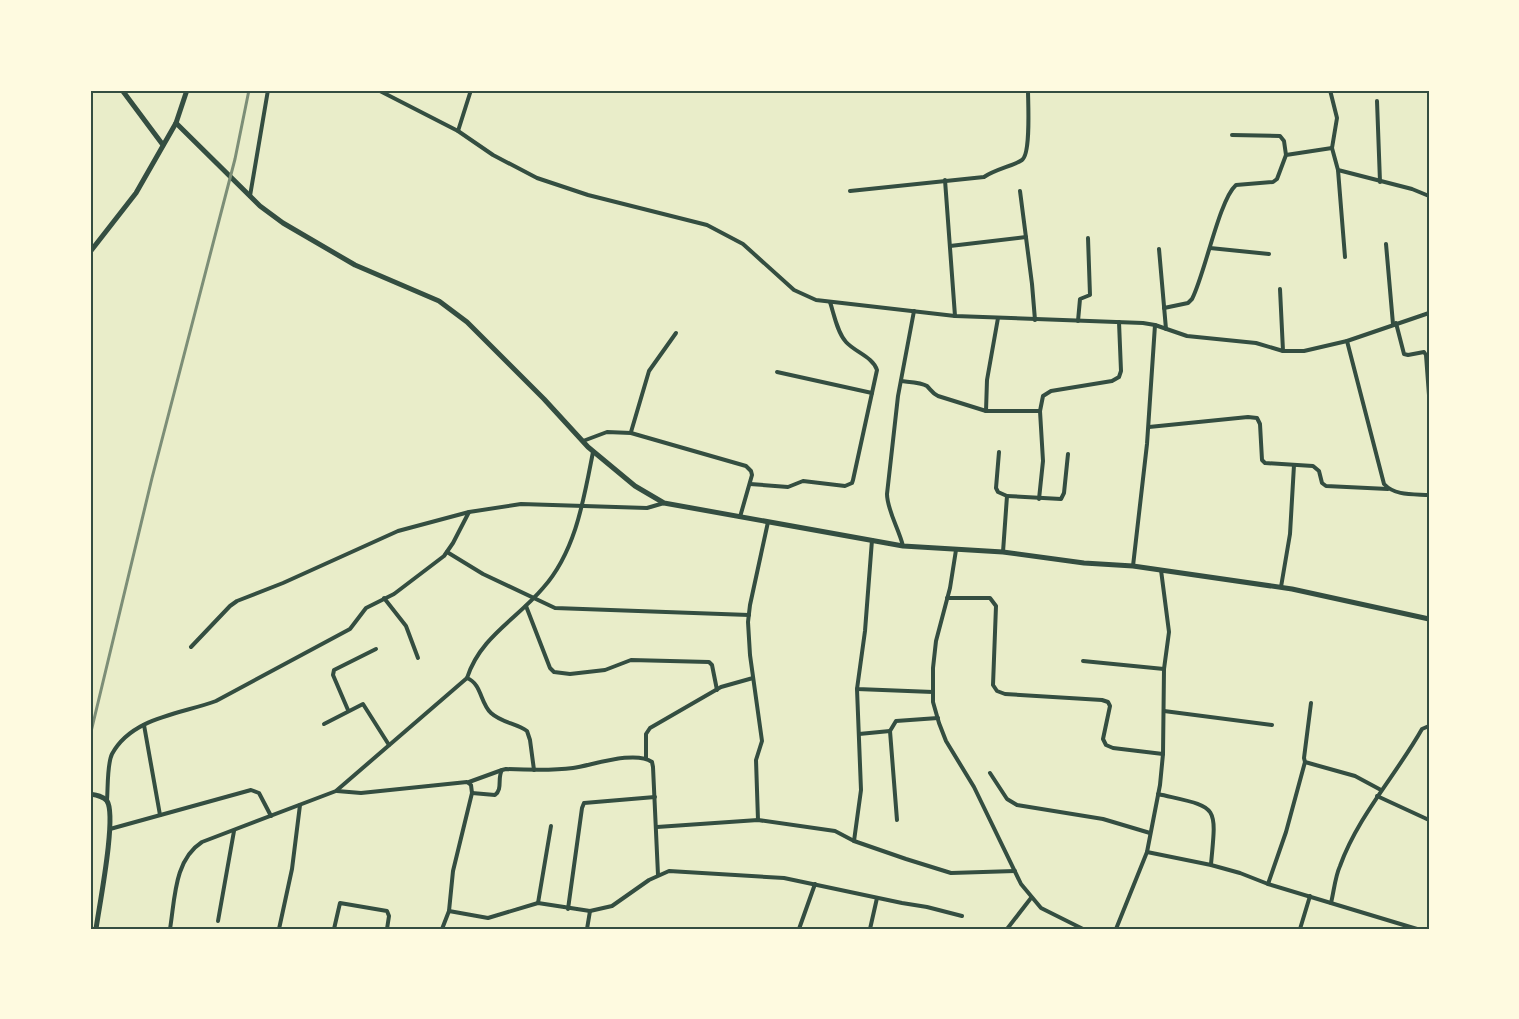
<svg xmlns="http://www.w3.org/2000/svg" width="1519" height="1019" viewBox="0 0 1519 1019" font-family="'Varela Round',sans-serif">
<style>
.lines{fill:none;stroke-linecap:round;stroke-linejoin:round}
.minor{stroke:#344e41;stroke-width:4}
.tertiary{stroke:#344e41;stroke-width:5}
.rail{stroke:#7c8e77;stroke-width:3}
.neatline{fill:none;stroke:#344e41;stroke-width:2}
</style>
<rect width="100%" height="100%" fill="#e9edc9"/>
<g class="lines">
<g class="minor">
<polyline points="378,90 458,131 493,155 537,178 588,195 707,225 743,244 794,290 816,300 955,316 1143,323 1155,325 1147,444 1133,566"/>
<polyline points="1330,90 1337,118 1332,148 1338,170 1412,189 1429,196"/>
<polyline points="90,94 91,90"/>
<polyline points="1377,101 1380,182"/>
<polyline points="458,131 471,90"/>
<polyline points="1232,135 1280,136 1284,141 1286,155"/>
<polyline points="1338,170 1345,257"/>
<polyline points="945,180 955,316"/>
<path d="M850,191l134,-14c12,-8 29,-11 38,-17 9,-6 6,-58 6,-70"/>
<polyline points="1020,191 1032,284 1035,320"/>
<polyline points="250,196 268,90"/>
<polyline points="1386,244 1393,324"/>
<polyline points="950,246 1026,237"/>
<polyline points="1210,248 1269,254"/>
<polyline points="1159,249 1166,329"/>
<polyline points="1280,289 1283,351"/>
<path d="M1164,308l24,-5 4,-4c13,-25 27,-99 44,-114l37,-3 4,-3 9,-24 46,-7"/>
<polyline points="1078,321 1080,299 1090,295 1088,238"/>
<polyline points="1396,323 1404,354 1408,355 1424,352 1426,355 1429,395"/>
<polyline points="1155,325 1187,336 1256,343 1283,351 1304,351 1347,341 1429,313"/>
<path d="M1347,341l37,143c11,12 29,10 45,11"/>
<polyline points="777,372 872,393"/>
<path d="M901,381c7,1 20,1 26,5 4,4 5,7 11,10l48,15h54"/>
<polyline points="986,411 987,380 998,318"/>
<polyline points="1149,427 1248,417 1257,418 1260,424 1262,460 1265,463 1313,466 1319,471 1322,483 1326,486 1388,489"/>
<polyline points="631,432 649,371 676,333"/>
<polyline points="583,441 607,432 631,433 746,466 751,471 752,475 740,517"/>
<polyline points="999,452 996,488 998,492 1007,496 1003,552"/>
<path d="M750,484l38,3 15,-6 42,5 7,-3 1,-3 24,-110c-4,-13 -22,-18 -31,-28 -9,-10 -12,-28 -16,-40"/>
<polyline points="1007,496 1061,499 1064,493 1068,454"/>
<polyline points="1039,499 1043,461 1040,411 1043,396 1051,391 1112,381 1119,377 1121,371 1119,322"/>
<polyline points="872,540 865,631 857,689 933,692"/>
<path d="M903,546c-4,-17 -16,-36 -16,-52l11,-98 16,-85"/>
<polyline points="956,550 950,588 936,641 933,668 933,702 939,723 946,741 974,787 1021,884 1041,908 1083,929"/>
<polyline points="447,552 483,574 555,608 749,615"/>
<polyline points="1281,587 1290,534 1294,465"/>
<polyline points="384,598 406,626 418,658"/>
<polyline points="947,598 990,598 996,606 993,685 997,691 1005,694 1102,700 1108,702 1110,706 1103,739 1106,745 1113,748 1163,754"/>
<polyline points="526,606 550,668 554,672 570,674 605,670 631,660 709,662 712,665 717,690"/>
<polyline points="191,647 230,606 237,601 283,583 398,531 469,512 521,504 647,508 664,503"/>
<polyline points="1083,661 1164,669"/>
<path d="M467,678c15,6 13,25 24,35 11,10 25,10 36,18l3,9 4,30"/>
<polyline points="1311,703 1304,758 1305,762 1355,776 1381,790"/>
<polyline points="348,710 333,675 334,670 376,649"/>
<polyline points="1164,711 1272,725"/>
<polyline points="324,724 363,704 389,745"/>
<polyline points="144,725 160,815"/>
<polyline points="859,734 890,731"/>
<polyline points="646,758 646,734 650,728 721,687 753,678"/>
<polyline points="990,773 1007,799 1017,805 1103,819 1150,833"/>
<polyline points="469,782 502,770"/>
<polyline points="337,791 361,793 467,782 471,785 472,793 453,871 449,911 442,929"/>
<path d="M472,793l23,2c8,-6 2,-17 7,-25l4,-1c22,1 45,2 67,-1 20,-3 62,-18 79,-6l1,5 5,108"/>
<path d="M1158,794c60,14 59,8 53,70"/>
<polyline points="1377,796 1429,820"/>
<path d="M107,800c1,-12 0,-36 5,-46 20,-37 69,-40 104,-53l134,-72 16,-21 28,-14 50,-38 9,-13 16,-31"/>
<polyline points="758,820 756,760 762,741 750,655 748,622 750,605 768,522"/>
<polyline points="897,820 890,731 896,721 938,718"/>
<polyline points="657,827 758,820 835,831 854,841 906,859 951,873 1015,871"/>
<polyline points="110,829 251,790 259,793 271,816"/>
<polyline points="854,841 861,790 857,689"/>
<polyline points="1147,852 1211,865 1240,873 1268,884 1417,929"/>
<polyline points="1268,884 1286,832 1305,762"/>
<polyline points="538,903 551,826"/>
<path d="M1331,903c3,-12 4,-26 9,-37 18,-50 56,-91 82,-137l7,-3"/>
<polyline points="568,909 582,808 584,803 655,797"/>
<polyline points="449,911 488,918 538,903 590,911 612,906 649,880 669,871 784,878 902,903 927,907 962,916"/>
<polyline points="218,921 234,831"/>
<path d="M170,929c5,-30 4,-69 32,-87l134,-51 131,-113c13,-41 50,-59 76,-90 33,-37 41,-90 50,-136"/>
<polyline points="279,929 292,869 300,805"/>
<polyline points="334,929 340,903 387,911 389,916 387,929"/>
<polyline points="587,929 590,911"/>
<polyline points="799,929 815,884"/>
<polyline points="870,929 877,898"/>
<polyline points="1007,929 1031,898"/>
<polyline points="1116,929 1147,852 1160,785 1163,754 1164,669 1169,632 1161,570"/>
<polyline points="1300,929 1310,896"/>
</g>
<g class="tertiary">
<polyline points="122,90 163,145"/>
<polyline points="176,123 260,206 283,223 355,265 439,301 467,322 544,399 588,447 635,486 664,503 903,546 1003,552 1084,563 1133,566 1292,589 1429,619"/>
<polyline points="90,252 136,193 176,123 187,90"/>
<path d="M90,794c6,1 13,2 17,7 10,15 -8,106 -11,128"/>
</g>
<polyline class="rail" points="90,736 152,478 235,159 249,90"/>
</g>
<rect width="1519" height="1019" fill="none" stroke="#fefae0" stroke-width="183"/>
<rect x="92" y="92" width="1336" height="836" class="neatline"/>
</svg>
